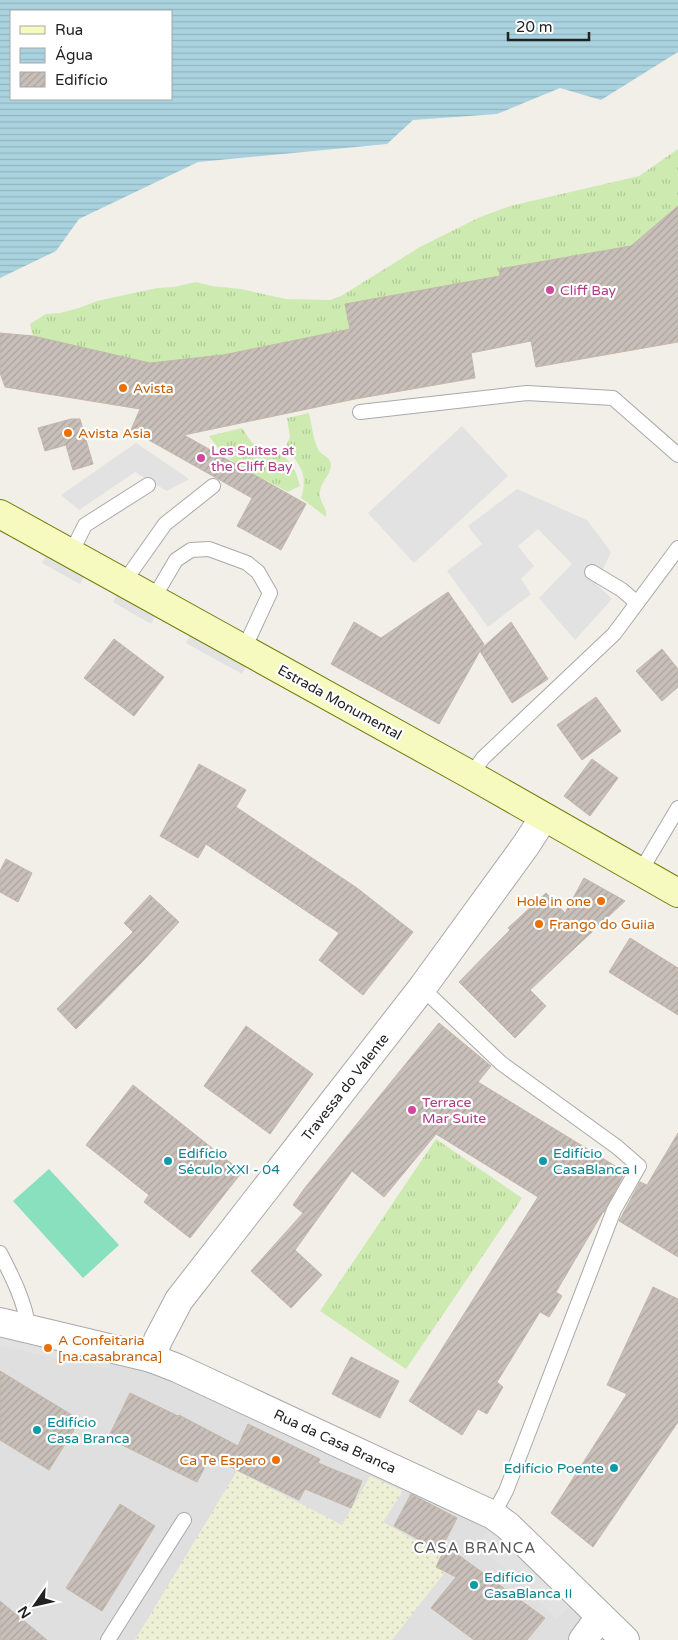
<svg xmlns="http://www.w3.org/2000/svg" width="678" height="1640" viewBox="0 0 678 1640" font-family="'Varela Round',sans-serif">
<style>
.residential{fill:#e0dfdf}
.farmland{fill:url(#farmland-dots)}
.grass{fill:url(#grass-tufts)}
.pitch{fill:#88e0be}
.parking{fill:#e2e2e2}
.water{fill:url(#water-rules);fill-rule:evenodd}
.building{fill:url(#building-hatch);stroke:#c4b6ab}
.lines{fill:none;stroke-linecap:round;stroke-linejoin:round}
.service-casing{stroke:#a9a9a9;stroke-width:16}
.minor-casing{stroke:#a9a9a9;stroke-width:30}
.secondary-casing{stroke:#707d05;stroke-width:30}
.service{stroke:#fff;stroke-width:14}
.minor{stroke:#fff;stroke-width:28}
.secondary{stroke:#f7fabf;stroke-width:28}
.hotel-dot{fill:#d1479c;stroke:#fff;stroke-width:2}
.food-dot{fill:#e8710a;stroke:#fff;stroke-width:2}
.culture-dot{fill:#0f9aa8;stroke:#fff;stroke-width:2}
.labels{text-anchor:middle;stroke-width:4.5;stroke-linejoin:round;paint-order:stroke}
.hotel-label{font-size:14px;fill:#b23c85;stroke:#fff;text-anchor:start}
.food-label{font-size:14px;fill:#c56008;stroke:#fff;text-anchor:start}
.street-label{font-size:14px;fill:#222;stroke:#fff}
.culture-label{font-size:14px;fill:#0d838f;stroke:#fff;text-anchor:start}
.neighbourhood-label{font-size:15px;letter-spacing:1px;fill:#555;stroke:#fff}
</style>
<defs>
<pattern id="farmland-dots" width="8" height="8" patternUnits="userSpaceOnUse" patternTransform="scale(1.25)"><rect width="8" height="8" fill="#eef0d5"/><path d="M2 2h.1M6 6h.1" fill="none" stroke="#ccceb7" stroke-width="1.8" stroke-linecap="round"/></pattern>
<pattern id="grass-tufts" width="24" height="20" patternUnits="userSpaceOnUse" patternTransform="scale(1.25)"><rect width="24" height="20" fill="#cdebb0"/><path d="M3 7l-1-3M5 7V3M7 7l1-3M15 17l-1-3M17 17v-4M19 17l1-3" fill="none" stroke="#b0c997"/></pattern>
<pattern id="water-rules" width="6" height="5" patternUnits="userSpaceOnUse" patternTransform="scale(1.25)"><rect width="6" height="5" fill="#aad3df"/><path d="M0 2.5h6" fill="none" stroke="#92b5bf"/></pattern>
<pattern id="building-hatch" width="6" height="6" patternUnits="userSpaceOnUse" patternTransform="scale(1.25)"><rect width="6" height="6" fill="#c7bfb8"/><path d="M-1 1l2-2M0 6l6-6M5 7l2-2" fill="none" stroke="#aba49e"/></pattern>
</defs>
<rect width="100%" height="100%" fill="#f2efe9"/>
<polygon class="residential" points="0,1331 160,1369 499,1526 618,1640 0,1640"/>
<polygon class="farmland" points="237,1471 342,1525 370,1476 403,1491 383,1522 453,1562 392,1640 135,1640"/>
<g class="grass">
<polygon points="678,149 678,206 631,246 499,269 500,276 346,304 354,351 335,332 223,355 150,363 33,336 30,324 46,314 60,313 79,308 97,301 157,288 174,287 196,282 212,286 241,289 286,299 330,300 341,296 420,247 480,217 510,206 639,176"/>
<path d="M309,413c3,12 4,27 10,38 4,5 12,6 12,15 -1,9 -10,16 -11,25 -2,10 8,17 6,26l-25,-19c8,-25 -2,-32 -15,-52l4,-9 -3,-19z"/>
<path d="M242,428c12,18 17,26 40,24l14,21 4,13 -12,6c-29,-16 -61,-27 -79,-56z"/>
<polygon points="436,1139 522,1198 406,1369 320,1311"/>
</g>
<polygon class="pitch" points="49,1169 119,1245 83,1278 13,1201"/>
<g class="parking">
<polygon points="462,426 508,476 414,563 368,513"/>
<polygon points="136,443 189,479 167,491 135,472 79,510 61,495"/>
<polygon points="517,489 587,520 611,552 596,584 612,599 575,640 539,598 572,564 538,529 518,546 534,566 521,579 531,594 488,627 447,571 482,544 468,526"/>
<polygon points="47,554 85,575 80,584 42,563"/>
<polygon points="118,593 156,614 151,624 113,602"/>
<polygon points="191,634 247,664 242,674 186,643"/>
<polygon points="0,1336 111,1359 109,1369 0,1346"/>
<polygon points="491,1528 571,1605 556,1619 509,1571 477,1545"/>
</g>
<path class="water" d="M0,0h678v52l-77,48 -41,-12 -63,26 -84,6 -26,24 -189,18 -119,57 -23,32 -56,27zM171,11v88h-160v-88z"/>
<g class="building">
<polygon points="678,206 678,342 536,367 531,341 471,353 475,378 355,399 184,435 306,504 281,550 237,526 252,498 131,430 140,409 5,387 0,373 0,333 33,336 150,363 223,355 350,329 345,304 500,276 499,269 631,246"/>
<polygon points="71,419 80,419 93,464 73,470 66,445 45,451 38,428"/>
<polygon points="448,592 484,644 481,649 511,622 548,679 512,703 480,651 439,724 331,664 354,622 381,638"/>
<polygon points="114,639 164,677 134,716 84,678"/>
<polygon points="662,649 678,669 678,687 662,701 636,671"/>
<polygon points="596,697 621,731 582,760 557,725"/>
<polygon points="592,759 618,778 590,816 564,796"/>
<polygon points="199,764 246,790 236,807 357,888 413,932 363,995 319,960 339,933 206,844 198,858 160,836"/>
<polygon points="6,859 32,873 18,902 0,892 0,871"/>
<polygon points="584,878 625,901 530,990 546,1006 515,1038 459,982 510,930 508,928 546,893 565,913"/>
<polygon points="150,895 179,922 142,962 76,1029 57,1009 133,932 124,923"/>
<polygon points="630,938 678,968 678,1015 609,972"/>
<polygon points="439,1023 491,1066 478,1082 625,1172 604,1212 603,1212 556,1292 562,1296 549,1317 540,1312 497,1382 503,1387 487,1414 478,1409 462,1435 409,1401 538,1197 436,1134 384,1197 352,1171 295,1250 322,1275 291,1308 251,1271 303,1213 293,1205 304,1189"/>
<polygon points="246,1026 313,1074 270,1134 204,1086"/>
<polygon points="133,1085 242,1172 190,1238 144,1202 149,1195 86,1145"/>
<polygon points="678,1133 678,1257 619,1221 640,1182 647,1185"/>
<polygon points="653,1287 678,1299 678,1422 593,1547 551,1513 627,1394 607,1385"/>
<polygon points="351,1357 399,1381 380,1418 332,1394"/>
<polygon points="0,1371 80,1420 49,1470 0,1440"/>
<polygon points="130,1393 178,1416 179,1415 238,1446 248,1424 320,1459 318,1463 362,1481 351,1508 305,1489 299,1500 210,1457 197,1482 108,1438"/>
<polygon points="411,1494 457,1518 440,1551 394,1526"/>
<polygon points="120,1504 155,1526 102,1611 66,1588"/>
<polygon points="446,1546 545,1618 527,1640 474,1640 431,1608 456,1577 436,1567"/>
<polygon points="0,1601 47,1640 0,1640"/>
</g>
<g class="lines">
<g class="service-casing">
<g id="service">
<polyline points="360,412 527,393 613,398 678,455"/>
<polyline points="71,553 85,525 148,485"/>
<polyline points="592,572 622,590 637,603"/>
<polyline points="124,582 165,524 213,486"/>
<polyline points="153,599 176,560 191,550 209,549 247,563 258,572 270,593 244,649"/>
<polyline points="471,775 483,758 614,634 678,548"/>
<polyline points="640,872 678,808"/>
<polyline points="422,988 501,1063 617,1147 639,1166 614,1210 506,1491 493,1515"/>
<path d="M0,1253c13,25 25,49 29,77"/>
<polyline points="108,1640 184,1520"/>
</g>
</g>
<g class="minor-casing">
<g id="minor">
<polyline points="0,1322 151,1358 177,1368 493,1515 508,1526 625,1640"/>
<polyline points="151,1358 158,1340 179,1300 422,988 526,845 544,817"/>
<polyline points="583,1640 600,1617"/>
</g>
</g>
<g class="secondary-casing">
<polyline id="secondary" points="0,514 471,775 678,893"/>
</g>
<use href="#service" class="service"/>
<use href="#minor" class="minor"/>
<use href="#secondary" class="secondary"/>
</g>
<g class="hotel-dot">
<circle cx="550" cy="290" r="5"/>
<circle cx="201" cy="458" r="5"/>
<circle cx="412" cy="1110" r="5"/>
</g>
<g class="food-dot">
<circle cx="123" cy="388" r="5"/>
<circle cx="68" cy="433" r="5"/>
<circle cx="601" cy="901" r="5"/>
<circle cx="539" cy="924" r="5"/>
<circle cx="48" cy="1348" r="5"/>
<circle cx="276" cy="1460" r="5"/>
</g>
<g class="culture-dot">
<circle cx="168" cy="1161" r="5"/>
<circle cx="543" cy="1161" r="5"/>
<circle cx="37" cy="1430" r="5"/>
<circle cx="614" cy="1468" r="5"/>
<circle cx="474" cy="1585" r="5"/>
</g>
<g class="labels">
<g class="hotel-label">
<text x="560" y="295">Cliff Bay</text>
<text x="211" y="455">Les Suites at<tspan x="211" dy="16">the Cliff Bay</tspan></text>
<text x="422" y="1107">Terrace<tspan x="422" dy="16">Mar Suite</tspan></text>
</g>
<g class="food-label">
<text x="133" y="393">Avista</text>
<text x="78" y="438">Avista Asia</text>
<text x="591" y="906" text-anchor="end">Hole in one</text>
<text x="549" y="929">Frango do Guiia</text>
<text x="58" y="1345">A Confeitaria<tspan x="58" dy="16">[na.casabranca]</tspan></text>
<text x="266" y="1465" text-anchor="end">Ca Te Espero</text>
</g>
<g class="street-label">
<text transform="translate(340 702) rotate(29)" y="5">Estrada Monumental</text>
<text transform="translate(345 1087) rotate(-52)" y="5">Travessa do Valente</text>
<text transform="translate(335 1441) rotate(25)" y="5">Rua da Casa Branca</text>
</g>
<g class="culture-label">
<text x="178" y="1158">Edifício<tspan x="178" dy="16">Século XXI - 04</tspan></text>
<text x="553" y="1158">Edifício<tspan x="553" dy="16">CasaBlanca I</tspan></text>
<text x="47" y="1427">Edifício<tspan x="47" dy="16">Casa Branca</tspan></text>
<text x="604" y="1473" text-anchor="end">Edifício Poente</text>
<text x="484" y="1582">Edifício<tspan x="484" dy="16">CasaBlanca II</tspan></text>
</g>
<g class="neighbourhood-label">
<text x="475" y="1553">CASA BRANCA</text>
</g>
</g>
<rect x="10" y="10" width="162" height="90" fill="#ffffff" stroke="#a7a7a7"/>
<rect x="20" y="26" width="25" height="8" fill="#f7fabf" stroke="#a7a7a7"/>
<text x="55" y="35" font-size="15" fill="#222222">Rua</text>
<rect x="20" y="48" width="25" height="15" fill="url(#water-rules)" stroke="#a7a7a7"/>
<text x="55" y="60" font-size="15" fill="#222222">Água</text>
<rect x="20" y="72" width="25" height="15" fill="url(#building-hatch)" stroke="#a7a7a7"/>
<text x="55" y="85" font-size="15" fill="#222222">Edifício</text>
<g transform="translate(35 1605) rotate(236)" stroke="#ffffff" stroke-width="4" paint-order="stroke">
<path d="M0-4L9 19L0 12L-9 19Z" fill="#222222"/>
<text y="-8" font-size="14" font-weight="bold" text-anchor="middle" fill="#222222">N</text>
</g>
<path d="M508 32v8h81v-8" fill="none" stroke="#222222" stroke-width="2.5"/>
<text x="516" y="32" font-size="15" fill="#222222" stroke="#ffffff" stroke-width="4" paint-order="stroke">20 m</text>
</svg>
